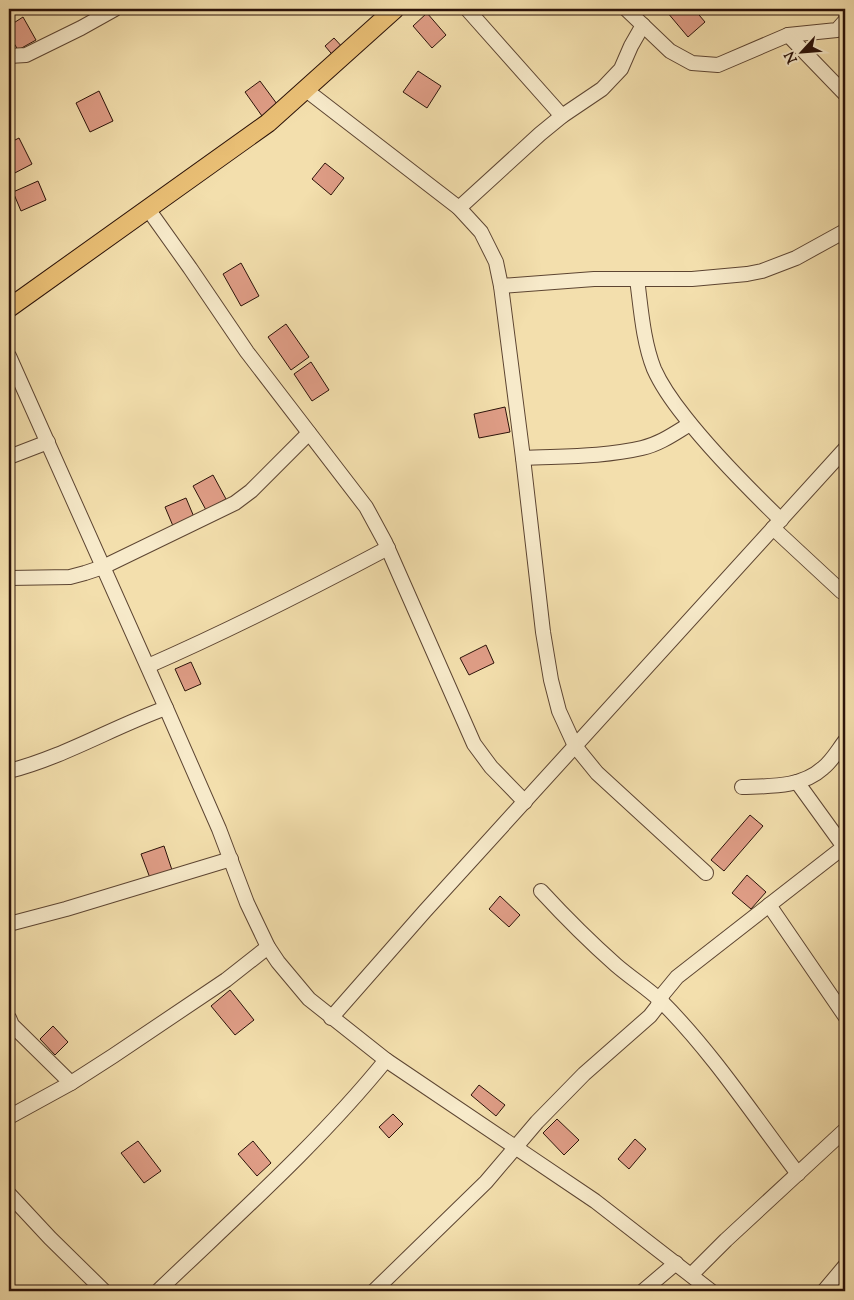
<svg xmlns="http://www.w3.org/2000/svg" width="854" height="1300" viewBox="0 0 854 1300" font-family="'Sorts Mill Goudy',serif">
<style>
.building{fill:#df9d86;stroke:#2b1209}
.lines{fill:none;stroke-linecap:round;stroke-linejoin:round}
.minor-casing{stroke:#5d4532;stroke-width:16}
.major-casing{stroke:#2b1209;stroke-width:20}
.minor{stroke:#f7eaca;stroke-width:14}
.major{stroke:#eac076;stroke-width:18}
</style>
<rect width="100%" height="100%" fill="#f3dfad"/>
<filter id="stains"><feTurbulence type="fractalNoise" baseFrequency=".004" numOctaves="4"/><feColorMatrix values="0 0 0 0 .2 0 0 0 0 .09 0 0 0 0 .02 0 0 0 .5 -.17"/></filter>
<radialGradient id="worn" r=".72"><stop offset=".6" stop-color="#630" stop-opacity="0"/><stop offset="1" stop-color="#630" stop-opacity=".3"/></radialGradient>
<g class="building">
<polygon points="671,9 694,9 705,22 688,37 667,12"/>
<polygon points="427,13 446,35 432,48 413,26"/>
<polygon points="23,17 36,40 18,50 9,35 9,26"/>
<polygon points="334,38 345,50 336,59 325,46"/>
<polygon points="418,71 441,86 427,108 403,92"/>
<polygon points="260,81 277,104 262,116 245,92"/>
<polygon points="99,91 113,121 90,132 76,103"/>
<polygon points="19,138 32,164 9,176 9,143"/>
<polygon points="325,163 344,178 331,195 312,179"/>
<polygon points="38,181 46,200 21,211 13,192"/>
<polygon points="241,263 259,296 241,306 223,274"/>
<polygon points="286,324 309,357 291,370 268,337"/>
<polygon points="311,362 329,390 312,401 294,374"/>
<polygon points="505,407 510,432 479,438 474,414"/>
<polygon points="213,475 226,499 206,510 193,486"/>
<polygon points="186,498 194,517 173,526 165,507"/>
<polygon points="486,645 494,663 469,675 460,658"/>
<polygon points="191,662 201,684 185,691 175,669"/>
<polygon points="750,815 763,826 724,871 711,860"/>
<polygon points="164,846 172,870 150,878 141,854"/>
<polygon points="747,875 766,892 751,909 732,893"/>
<polygon points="500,896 520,915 509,927 489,909"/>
<polygon points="230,990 254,1020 235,1035 211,1006"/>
<polygon points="53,1026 68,1042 55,1055 40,1039"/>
<polygon points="479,1085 505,1105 496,1116 471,1095"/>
<polygon points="393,1114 403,1124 389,1138 379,1127"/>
<polygon points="557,1119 579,1140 564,1155 543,1133"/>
<polygon points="635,1139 646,1149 629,1169 618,1159"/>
<polygon points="138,1141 161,1171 144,1183 121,1153"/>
<polygon points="253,1141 271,1163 257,1176 238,1154"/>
</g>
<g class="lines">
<g class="minor-casing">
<g id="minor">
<polyline points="467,9 562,116"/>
<polyline points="626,9 670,51 692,63 718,65 788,35 837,30 845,21"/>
<polyline points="788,35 845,94"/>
<polyline points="9,56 26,55 81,28 115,9"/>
<polyline points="306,90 459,208 481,232 496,262 501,286 523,458 543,632 551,680 559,711 575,746 597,773 706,873"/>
<polyline points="459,208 540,134 562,116 602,89 621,69 631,46 643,25"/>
<polyline points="148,209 190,268 247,352 366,507 385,542 474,744 491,767 525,802"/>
<path d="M637,279c4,30 6,62 17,90 8,18 19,33 31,48 29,37 62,70 96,103"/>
<polyline points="501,286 594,279 692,279 747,274 762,271 796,258 845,231"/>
<polyline points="9,356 166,708 219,829 247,903 268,947 278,962 309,999 386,1060 595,1201 711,1291"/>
<polyline points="9,457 48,442"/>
<path d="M523,458c39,-2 81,-1 119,-10 18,-4 33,-15 48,-24"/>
<polyline points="773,528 842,592"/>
<polyline points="9,578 70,577 85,573 103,567 235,503 251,491 309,433"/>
<path d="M148,666c82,-36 161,-76 240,-118"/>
<path d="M9,771c55,-14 104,-44 157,-63"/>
<polyline points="797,782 844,847"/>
<path d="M742,787c27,-1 59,1 81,-19 9,-7 15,-18 22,-27"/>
<path d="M541,891c24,26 49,51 75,74 15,13 31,23 45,36 52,52 93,115 137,173"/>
<polyline points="769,905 845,1016"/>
<polyline points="9,924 66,909 231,859"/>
<polyline points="9,1018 12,1025 71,1083"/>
<polyline points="331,1018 425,911 845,449"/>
<polyline points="9,1117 71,1083 113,1056 226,980 268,947"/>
<polyline points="9,1194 50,1238 104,1291"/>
<polyline points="691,1275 726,1240 845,1130"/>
<path d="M158,1291c78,-75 159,-146 228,-231"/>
<polyline points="374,1291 486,1182 537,1122 584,1074 650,1016 657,1007 663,994 677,977 845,846"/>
<polyline points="643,1291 676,1263"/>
<polyline points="824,1291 845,1266"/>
</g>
</g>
<g class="major-casing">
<polyline id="major" points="9,308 268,123 395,9"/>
</g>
<use href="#minor" class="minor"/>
<use href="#major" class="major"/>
</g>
<rect width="854" height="1300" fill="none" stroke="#f3dfad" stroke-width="30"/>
<rect x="10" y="10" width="834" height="1280" fill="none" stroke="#2b1209" stroke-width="2.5"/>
<rect x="15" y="15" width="824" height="1270" fill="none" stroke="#2b1209"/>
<g transform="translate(802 52) rotate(244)" stroke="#f7eaca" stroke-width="4" paint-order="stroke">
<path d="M0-4L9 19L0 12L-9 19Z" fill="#2b1209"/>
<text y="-8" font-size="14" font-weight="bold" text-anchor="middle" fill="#2b1209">N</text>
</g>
<rect width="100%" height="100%" filter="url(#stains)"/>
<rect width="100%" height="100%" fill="url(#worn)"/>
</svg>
